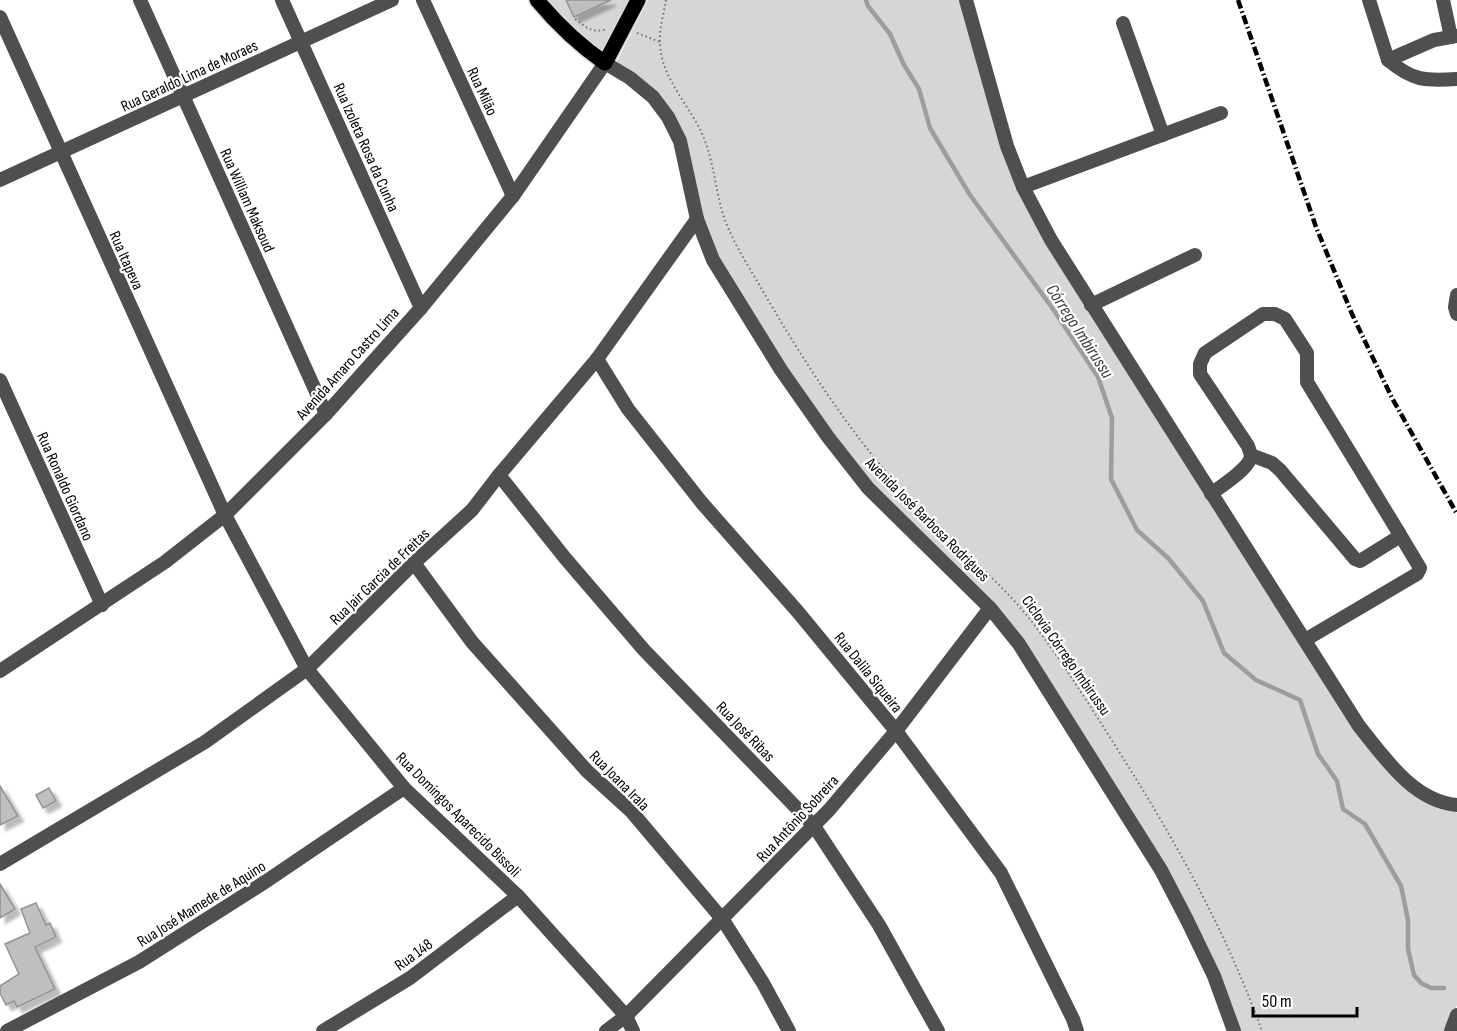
<svg xmlns="http://www.w3.org/2000/svg" width="1457" height="1031" viewBox="0 0 1457 1031" font-family="'Sofia Sans Condensed',sans-serif">
<style>
.green{fill:#d6d6d6}
.lines{fill:none;stroke-linecap:round;stroke-linejoin:round}
.stream{stroke:#9d9d9d;stroke-width:4.5}
.building{fill:#bfbfbf;stroke:#939393;stroke-width:1.5;filter:url(#shadow)}
.major-casing{stroke:#dbdbdb;stroke-width:18}
.path{stroke:#717171;stroke-width:2;stroke-dasharray:1.5 3;stroke-linecap:butt}
.minor{stroke:#4f4f4f;stroke-width:14}
.major{stroke:#000;stroke-width:15}
.rail{stroke:#000;stroke-width:4.5;stroke-dasharray:9 3 1.5 3;stroke-linecap:butt}
.labels{text-anchor:middle;stroke-width:4.5;stroke-linejoin:round;paint-order:stroke}
.street-label{font-size:16px;fill:#000;stroke:#fff}
.water-label{font-size:18px;font-style:italic;fill:#3e3e3e;stroke:#fff}
</style>
<defs>
<filter id="shadow"><feDropShadow dx="5.5" dy="5.5" stdDeviation="1.5" flood-color="#0004"/></filter>
</defs>
<rect width="100%" height="100%" fill="#fff"/>
<g class="green">
<polygon points="539,0 633,0 602,59"/>
<polygon points="648,0 970,0 1014,152 1029,194 1391,765 1457,813 1457,1005 1447,1031 1238,1031 1220,983 1025,650 875,494 741,303 703,225 674,123 614,67"/>
</g>
<g class="lines">
<polyline class="stream" points="866,0 868,6 890,34 904,65 919,89 930,128 970,195 1053,309 1098,377 1112,418 1111,479 1137,530 1169,559 1203,601 1224,653 1256,680 1300,700 1318,754 1337,781 1343,809 1365,824 1401,886 1408,920 1408,949 1414,975 1421,983 1431,988 1444,988"/>
</g>
<g class="building">
<polygon points="566,0 611,0 574,17"/>
<polygon points="0,786 18,816 0,825"/>
<polygon points="49,788 56,801 43,808 36,795"/>
<polygon points="0,884 15,909 0,918"/>
<polygon points="36,903 46,925 50,923 56,937 35,947 55,989 17,1007 14,1001 6,1005 0,993 0,986 19,974 5,944 30,933 21,909"/>
</g>
<g class="lines">
<g class="major-casing">
<path id="major" d="M537,0c20,24 42,45 68,63l33,-63"/>
</g>
<g class="path">
<path d="M666,0c-2,13 -7,29 -6,42 0,37 33,66 45,99 10,26 11,56 21,82 10,25 25,47 38,70 42,72 88,143 144,204 41,45 91,81 128,130 27,36 51,74 75,112 60,94 113,187 151,292"/>
<path d="M575,19c11,8 17,15 32,10"/>
<polyline points="637,33 660,42"/>
</g>
<g class="minor">
<polyline points="140,0 326,414"/>
<polyline points="282,0 421,308"/>
<polyline points="423,0 513,196"/>
<path d="M966,0l41,146 16,41 28,53 308,486c25,31 54,75 98,79"/>
<polyline points="1369,0 1388,60"/>
<polyline points="1443,0 1451,37"/>
<polyline points="0,17 225,515 307,669 404,788 518,896 626,1016 633,1031"/>
<polyline points="1123,23 1163,135"/>
<path d="M1457,36l-23,4 -46,20c25,21 37,21 69,19"/>
<polyline points="0,180 392,0"/>
<polyline points="1023,187 1221,113"/>
<polyline points="1457,295 1455,307 1457,314"/>
<polyline points="1091,305 1195,255"/>
<polyline points="597,359 628,409 702,503 798,612 896,731 1001,873 1073,1019 1077,1031"/>
<polyline points="0,380 102,605"/>
<polyline points="499,475 565,558 644,650 814,826 879,925 938,1031"/>
<path d="M1211,494c10,-8 40,-26 40,-39 0,0 -3,-9 -3,-9l-48,-72v-10l5,-11 58,-39h12l10,5 22,34v29l92,151 -2,5 -37,23 -5,-2 -75,-89 -8,-7 -21,-8"/>
<polyline points="414,563 472,642 587,771 631,811 723,920 763,983 789,1031"/>
<polyline points="1305,640 1417,574 1420,568 1399,533"/>
<polyline points="0,671 165,562 225,515 326,414 421,308 513,196 605,63 630,78 653,97 668,117 680,141 697,219 713,260 781,370 828,437 868,488 990,608 1019,644 1161,870 1187,920 1214,976 1234,1031"/>
<polyline points="0,864 205,742 307,669 414,563 472,510 499,475 597,359 697,219"/>
<polyline points="7,1031 139,962 265,882 404,788"/>
<polyline points="323,1031 410,978 518,896"/>
<polyline points="606,1031 626,1016 829,810 896,731 990,608"/>
<polyline points="1451,1031 1457,1015"/>
</g>
<use href="#major" class="major"/>
<polyline class="rail" points="1238,0 1316,227 1352,314 1392,398 1457,514"/>
</g>
<g class="labels">
<g class="street-label">
<text transform="translate(189 75) rotate(-25)" y="6">Rua Geraldo Lima de Moraes</text>
<text transform="translate(483 91) rotate(65)" y="6">Rua Milão</text>
<text transform="translate(367 147) rotate(66)" y="6">Rua Izoleta Rosa da Cunha</text>
<text transform="translate(248 200) rotate(66)" y="6">Rua William Maksoud</text>
<text transform="translate(127 260) rotate(66)" y="6">Rua Itapeva</text>
<text transform="translate(347 363) rotate(-48)" y="6">Avenida Amaro Castro Lima</text>
<text transform="translate(66 486) rotate(66)" y="6">Rua Ronaldo Giordano</text>
<text transform="translate(928 519) rotate(45)" y="6">Avenida José Barbosa Rodrigues</text>
<text transform="translate(379 576) rotate(-44)" y="6">Rua Jair Garcia de Freitas</text>
<text transform="translate(1067 655) rotate(55)" y="6">Ciclovia Córrego Imbirussu</text>
<text transform="translate(869 672) rotate(51)" y="6">Rua Dalila Siqueira</text>
<text transform="translate(746 731) rotate(46)" y="6">Rua José Ribas</text>
<text transform="translate(620 780) rotate(45)" y="6">Rua Joana Irala</text>
<text transform="translate(459 814) rotate(45)" y="6">Rua Domingos Aparecido Bissoli</text>
<text transform="translate(797 818) rotate(-47)" y="6">Rua Antônio Sobreira</text>
<text transform="translate(201 903) rotate(-32)" y="6">Rua José Mamede de Aquino</text>
<text transform="translate(413 954) rotate(-36)" y="6">Rua 148</text>
</g>
<g class="water-label">
<text transform="translate(1080 331) rotate(57)" y="6">Córrego Imbirussu</text>
</g>
</g>
<path d="M1253 1007v9h104v-9" fill="none" stroke="#000000" stroke-width="3"/>
<text x="1262" y="1007" font-size="18" fill="#000000" stroke="#ffffff" stroke-width="4.5" paint-order="stroke">50 m</text>
</svg>
